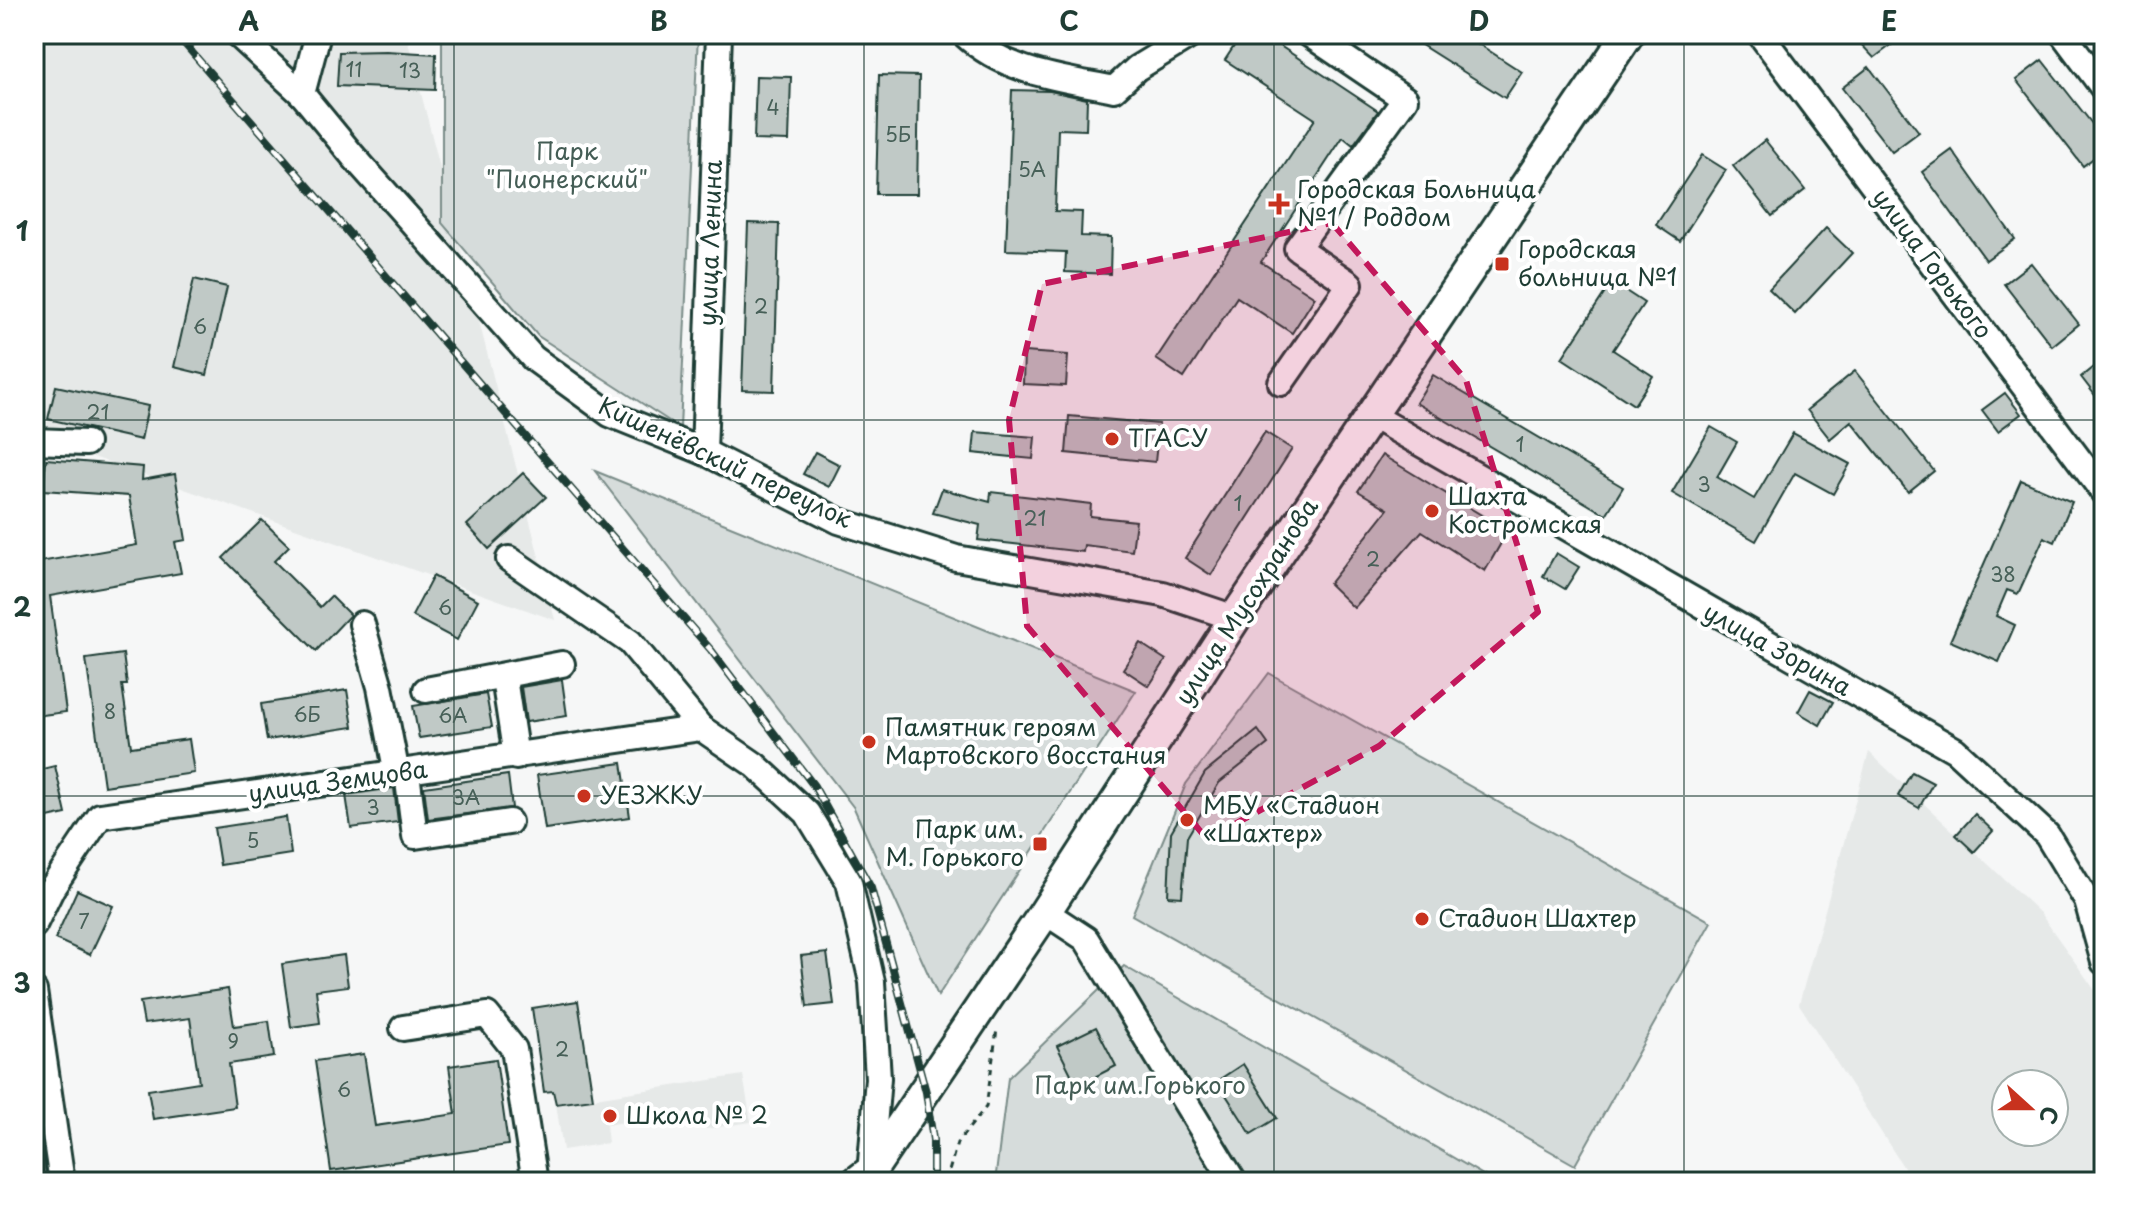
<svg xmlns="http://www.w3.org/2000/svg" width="2138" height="1216" viewBox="0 0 2138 1216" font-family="'Playpen Sans',sans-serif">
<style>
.built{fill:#e6e9e8;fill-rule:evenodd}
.green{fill:#d6dcdb;stroke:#7a8c88;stroke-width:2}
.building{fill:#c0c9c6;stroke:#1f3d34;stroke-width:2}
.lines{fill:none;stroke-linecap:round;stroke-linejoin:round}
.minor-casing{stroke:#1f3d34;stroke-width:30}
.major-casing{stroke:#1f3d34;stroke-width:36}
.path{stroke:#1f3d34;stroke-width:3;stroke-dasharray:6 6;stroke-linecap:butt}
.minor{stroke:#fff;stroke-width:24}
.major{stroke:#fff;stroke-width:30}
.rail-casing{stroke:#1f3d34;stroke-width:8}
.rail{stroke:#fff;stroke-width:5;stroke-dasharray:15;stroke-linecap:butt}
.marked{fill:#c2185b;fill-opacity:0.2;stroke:#c2185b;stroke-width:6;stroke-dasharray:16 10;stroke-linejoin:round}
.grid{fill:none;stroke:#1f3d34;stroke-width:2;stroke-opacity:0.55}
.poi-dot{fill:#c8321e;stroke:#fff;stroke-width:3}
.labels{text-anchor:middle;stroke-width:8;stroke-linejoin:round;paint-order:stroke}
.number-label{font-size:20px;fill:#476058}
.park-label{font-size:24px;fill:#445d55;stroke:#fff}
.poi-label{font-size:24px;fill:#1f3d34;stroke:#fff;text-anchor:start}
.street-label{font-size:24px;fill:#1f3d34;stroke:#fff}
.neatline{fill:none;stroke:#1f3d34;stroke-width:3}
.grid-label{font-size:26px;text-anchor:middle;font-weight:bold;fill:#1f3d34}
</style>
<rect width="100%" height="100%" fill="#f6f7f7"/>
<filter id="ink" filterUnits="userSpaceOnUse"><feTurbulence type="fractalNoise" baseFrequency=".0125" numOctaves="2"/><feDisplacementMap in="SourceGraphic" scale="16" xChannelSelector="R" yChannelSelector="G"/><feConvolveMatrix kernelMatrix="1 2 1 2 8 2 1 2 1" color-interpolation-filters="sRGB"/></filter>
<g filter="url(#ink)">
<g class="built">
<polygon points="34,34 406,34 555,620 34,436"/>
<path d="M1869,752l171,161 64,90v179h-191l-114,-178zM2006,1084h48v48h-48z"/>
<polygon points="743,1075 751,1122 706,1129 702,1110 606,1125 608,1143 563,1150 556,1104"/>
</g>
<g class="green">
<polygon points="442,34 698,34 680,428 538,336 442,223"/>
<polygon points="595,471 1136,691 938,996 854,808"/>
<polygon points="1269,673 1711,922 1575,1165 1132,915 1186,784"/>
<polygon points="1124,966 1495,1182 995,1182 1008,1078"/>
</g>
<g class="building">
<polygon points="1242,34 1262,34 1378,111 1353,145 1343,137 1261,262 1315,297 1292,333 1237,297 1184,378 1156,359 1315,119 1225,60"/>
<polygon points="1404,34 1463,34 1522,72 1505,98"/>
<polygon points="1868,34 1906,34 1874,58 1858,41"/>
<polygon points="386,51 436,54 435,90 337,86 339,52"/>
<polygon points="2042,60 2104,139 2104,150 2083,166 2016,80"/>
<polygon points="1869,67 1919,132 1892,152 1842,88"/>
<polygon points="879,75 919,76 917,194 876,194"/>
<polygon points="756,76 791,77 789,141 754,140"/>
<polygon points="1012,90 1050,91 1087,99 1086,130 1058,129 1055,211 1082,212 1081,236 1111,237 1110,274 1065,272 1066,252 1006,250"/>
<polygon points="1765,140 1805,190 1772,216 1733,166"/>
<polygon points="1952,150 2015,239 1986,260 1922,172"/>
<polygon points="1702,155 1726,170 1680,241 1656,225"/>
<polygon points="748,223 779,224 774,391 742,390"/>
<polygon points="1826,228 1852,253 1795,314 1769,289"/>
<polygon points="2031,263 2079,324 2052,346 2004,284"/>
<polygon points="194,279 227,287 207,375 174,367"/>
<polygon points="1612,282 1644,303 1613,350 1653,376 1634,405 1562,358"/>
<polygon points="1024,352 1068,355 1066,386 1023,384"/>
<polygon points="2104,358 2104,407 2081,377"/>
<polygon points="1855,371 1934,471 1908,492 1851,421 1830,439 1807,410"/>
<polygon points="1433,375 1623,487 1606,515 1416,403"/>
<polygon points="56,386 148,406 141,440 48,419"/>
<polygon points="2005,393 2021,414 1998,431 1982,410"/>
<polygon points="1069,416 1159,424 1155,462 1066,453"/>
<polygon points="1711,427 1737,442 1717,477 1754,499 1793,433 1850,464 1833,494 1795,473 1756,541 1672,493"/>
<polygon points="975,432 1035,437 1033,459 973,453"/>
<polygon points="1265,432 1292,449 1211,575 1185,558"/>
<polygon points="815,452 840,465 829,487 803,474"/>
<polygon points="1382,455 1508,531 1485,571 1422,531 1354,608 1329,584 1388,509 1358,491"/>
<polygon points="46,459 143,467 142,480 175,474 186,540 175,542 181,573 50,596 66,712 34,716 34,563 137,545 129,496 43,490"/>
<polygon points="523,473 546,497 489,549 467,525"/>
<polygon points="2021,480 2072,502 2055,542 2044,537 2018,594 2007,590 1996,616 2015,625 1999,662 1950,641"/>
<polygon points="942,489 990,502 991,492 1091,504 1090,516 1136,521 1132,551 1084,545 1083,552 978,540 980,525 933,513"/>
<polygon points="262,520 289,546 274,561 320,607 331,596 350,615 316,651 223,558"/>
<polygon points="1556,553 1579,567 1565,589 1543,576"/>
<polygon points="433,576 478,600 457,640 412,616"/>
<polygon points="1140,643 1166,660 1149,686 1123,669"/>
<polygon points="123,654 127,685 122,685 131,747 189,739 194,773 104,786 86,659"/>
<polygon points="562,680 567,716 526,722 521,687"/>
<polygon points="347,690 353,727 267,740 261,704"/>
<polygon points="1810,690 1833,702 1820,725 1798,712"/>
<polygon points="486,694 492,727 419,738 413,706"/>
<polygon points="1258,730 1268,744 1219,783 1187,837 1182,897 1168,896 1171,832 1205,773"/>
<polygon points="622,763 630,817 545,829 537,775"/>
<polygon points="55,766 66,814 34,821 34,771"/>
<polygon points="1912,772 1933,783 1919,808 1898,796"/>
<polygon points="508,775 512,808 428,819 424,787"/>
<polygon points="394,788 398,822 351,828 346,795"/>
<polygon points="1975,814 1993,831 1974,852 1956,835"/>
<polygon points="286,817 291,854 220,865 214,828"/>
<polygon points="77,890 113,906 90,955 55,939"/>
<polygon points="827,953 834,1004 807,1007 801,956"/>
<polygon points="344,955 348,986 316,990 320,1023 291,1027 282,964"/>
<polygon points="228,989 234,1026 269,1021 274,1057 229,1064 235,1107 153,1119 148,1090 199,1082 190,1018 144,1024 140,1002"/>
<polygon points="578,1001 593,1099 556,1104 553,1091 544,1092 532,1008"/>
<polygon points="1096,1027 1116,1066 1077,1086 1057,1046"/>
<polygon points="364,1054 375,1126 456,1114 449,1066 496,1059 508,1145 331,1171 315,1061"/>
<polygon points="1243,1064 1277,1118 1251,1134 1217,1081"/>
<polygon points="40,1138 47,1181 34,1182 34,1139"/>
</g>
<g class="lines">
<g class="minor-casing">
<g id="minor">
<polyline points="237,34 302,94"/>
<polyline points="318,34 302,94 353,156 533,358 610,414 704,452 839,521 956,558 1163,594 1235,618"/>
<path d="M964,34c42,39 96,44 150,55l23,-21 56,-34"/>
<polyline points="1760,34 2104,493"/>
<polyline points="2063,34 2104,89"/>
<polyline points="1281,383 1350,284 1297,248 1405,99 1309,34"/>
<polyline points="1371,415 1955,750 2047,835 2087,901 2104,962"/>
<polyline points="34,441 86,443"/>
<polyline points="704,452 719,34"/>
<polyline points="509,559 630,642 701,728 755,765 807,813 849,882 872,982 878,1078 870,1174"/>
<polyline points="362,624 380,687 397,774"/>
<polyline points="504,678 516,757"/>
<polyline points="426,690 562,664"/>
<polyline points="407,773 415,836 509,822"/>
<polyline points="1045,912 1086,939 1234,1182"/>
<polyline points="34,925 52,888 100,816 701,728"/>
<polyline points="34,991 62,1182"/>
<polyline points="403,1028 487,1015 514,1049 535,1182"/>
</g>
</g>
<g class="major-casing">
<polyline id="major" points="857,1182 870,1172 1045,912 1235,618 1628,34"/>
</g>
<polyline class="path" points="946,1182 957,1143 986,1107 997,1029"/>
<use href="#minor" class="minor"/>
<use href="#major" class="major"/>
<g class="rail-casing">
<polyline id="rail" points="176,34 711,650 814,786 871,888 926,1092 933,1140 933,1182"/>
</g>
<use href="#rail" class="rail"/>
</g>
</g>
<path class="marked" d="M1332,223l134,157 72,232 -159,134 -172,93 -180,-213 -18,-206 33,-136z"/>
<path class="grid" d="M454,34v1148M864,34v1148M1274,34v1148M1684,34v1148M34,420h2070M34,796h2070"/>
<g class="poi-dot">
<path d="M1275 192h8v8h8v8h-8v8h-8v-8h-8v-8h8z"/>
<rect x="1494" y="256" width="16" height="16" rx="4"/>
<circle cx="1112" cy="439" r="8"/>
<circle cx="1432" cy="511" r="8"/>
<circle cx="869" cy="742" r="8"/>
<circle cx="584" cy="796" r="8"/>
<circle cx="1187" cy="820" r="8"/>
<rect x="1032" y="836" width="16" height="16" rx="4"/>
<circle cx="1422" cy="919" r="8"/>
<circle cx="610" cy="1116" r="8"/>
</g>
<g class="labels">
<g class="number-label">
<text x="354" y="77">11</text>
<text x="410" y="78">13</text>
<text x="773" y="115">4</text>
<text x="898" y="142">5Б</text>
<text x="1032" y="177">5А</text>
<text x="761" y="314">2</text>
<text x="200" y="334">6</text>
<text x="98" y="420">21</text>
<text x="1520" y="452">1</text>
<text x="1704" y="492">3</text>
<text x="1238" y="511">1</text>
<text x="1035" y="526">21</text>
<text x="1373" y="567">2</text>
<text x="2003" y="582">38</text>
<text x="445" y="615">6</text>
<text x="110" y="719">8</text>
<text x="307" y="722">6Б</text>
<text x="453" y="723">6А</text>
<text x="466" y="805">3А</text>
<text x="373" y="815">3</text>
<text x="253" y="848">5</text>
<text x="84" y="929">7</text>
<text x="233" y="1049">9</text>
<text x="562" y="1057">2</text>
<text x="344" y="1097">6</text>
</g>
<g class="park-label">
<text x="567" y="160">Парк<tspan x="567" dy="28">"Пионерский"</tspan></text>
<text x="1140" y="1094">Парк им.Горького</text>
</g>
<g class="poi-label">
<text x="1297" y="198">Городская Больница<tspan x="1297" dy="28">№1 / Роддом</tspan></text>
<text x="1518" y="258">Городская<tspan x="1518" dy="28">больница №1</tspan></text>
<text x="1128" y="447">ТГАСУ</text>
<text x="1448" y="505">Шахта<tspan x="1448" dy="28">Костромская</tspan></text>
<text x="885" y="736">Памятник героям<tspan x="885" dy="28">Мартовского восстания</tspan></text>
<text x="600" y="804">УЕЗЖКУ</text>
<text x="1203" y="814">МБУ «Стадион<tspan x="1203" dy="28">«Шахтер»</tspan></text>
<text x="1024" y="838" text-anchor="end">Парк им.<tspan x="1024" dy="28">М. Горького</tspan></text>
<text x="1438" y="927">Стадион Шахтер</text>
<text x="626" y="1124">Школа № 2</text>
</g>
<g class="street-label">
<text transform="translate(711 243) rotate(-88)" y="8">улица Ленина</text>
<text transform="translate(1932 264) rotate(53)" y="8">улица Горького</text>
<text transform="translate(725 463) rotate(25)" y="8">Кишенёвский переулок</text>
<text transform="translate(1247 602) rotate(-57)" y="8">улица Мусохранова</text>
<text transform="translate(1777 650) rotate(29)" y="8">улица Зорина</text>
<text transform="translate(338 782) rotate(-8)" y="8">улица Земцова</text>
</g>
</g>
<rect width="2138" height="1216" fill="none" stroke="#fff" stroke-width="88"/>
<g transform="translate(2030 1108) rotate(111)"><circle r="38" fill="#ffffff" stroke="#a5b1ae" stroke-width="2"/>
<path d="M0-6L14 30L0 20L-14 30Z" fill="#c8321e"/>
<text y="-12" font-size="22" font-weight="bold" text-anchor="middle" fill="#1f3d34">С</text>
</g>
<rect x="44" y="44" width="2050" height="1128" class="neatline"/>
<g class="grid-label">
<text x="249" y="31">A</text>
<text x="659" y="31">B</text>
<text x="1069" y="31">C</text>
<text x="1479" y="31">D</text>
<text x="1889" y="31">E</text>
<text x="22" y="241">1</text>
<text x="22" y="617">2</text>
<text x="22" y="993">3</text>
</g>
</svg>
